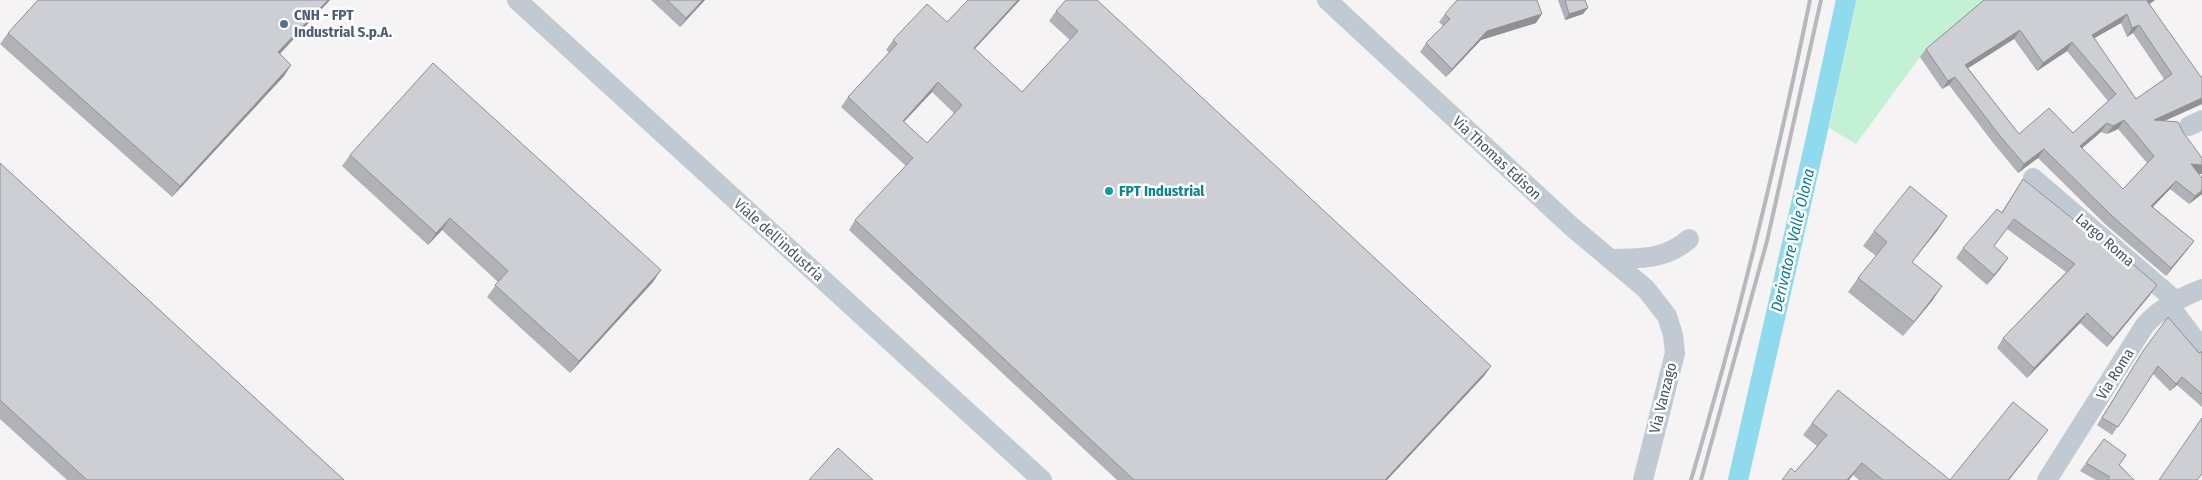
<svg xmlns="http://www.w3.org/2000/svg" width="2202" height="480" viewBox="0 0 2202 480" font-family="'Fira Sans Condensed',sans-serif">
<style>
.green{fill:#c3f1d5}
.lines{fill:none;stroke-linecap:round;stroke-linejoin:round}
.canal{stroke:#90daee;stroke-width:20}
.minor{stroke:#c1cad2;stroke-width:20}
.rail{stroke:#b5b8bd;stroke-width:4}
.wall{fill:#b0b2b7;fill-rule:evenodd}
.shaded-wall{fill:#909195}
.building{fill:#cdcfd5;stroke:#909195;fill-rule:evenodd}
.service-dot{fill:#5c6f8a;stroke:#fff;stroke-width:2}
.culture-dot{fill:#0f9aa8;stroke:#fff;stroke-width:2}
.labels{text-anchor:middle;stroke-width:5;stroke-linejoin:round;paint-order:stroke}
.service-label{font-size:15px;font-weight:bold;fill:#4e5e75;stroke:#fff;text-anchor:start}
.street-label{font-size:15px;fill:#4a5661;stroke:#fff}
.culture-label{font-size:15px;font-weight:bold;fill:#0d838f;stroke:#fff;text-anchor:start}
.water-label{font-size:16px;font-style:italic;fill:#0c7c9b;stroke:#fff}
</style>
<rect width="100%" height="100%" fill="#f5f3f3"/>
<polygon class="green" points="1856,0 1988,0 1920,57 1856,144 1829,128"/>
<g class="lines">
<polyline class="canal" points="1738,480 1814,147 1846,0"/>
<g class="minor">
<polyline points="517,0 1042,480"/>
<polyline points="1327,0 1572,227 1646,289 1667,316 1673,335 1675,353 1643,480"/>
<polyline points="2189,126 2202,120"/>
<polyline points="2033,178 2176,301"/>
<path d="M1610,259c30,-1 56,1 79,-20"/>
<polyline points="2169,305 2202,349"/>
<path d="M2047,480l98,-155c15,-17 36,-28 57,-36"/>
</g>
<g class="rail">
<path d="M1691,480c47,-158 86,-319 119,-480"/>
<polyline points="1701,480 1767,241 1821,0"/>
</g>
</g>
<g class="wall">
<polygon points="38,0 330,0 280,54 291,65 284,76 172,197 0,44 8,33"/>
<polygon points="651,0 705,0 680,27"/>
<path d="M968,0h52l-45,49 47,43 48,-52 -21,-19 7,-10 435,355 -7,10 -97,104h-270l-268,-250 6,-10 51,-54 -65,-59 7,-10 41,-45 -3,-2 7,-10 54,-18zM932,92l22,21 -27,30 -23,-21z"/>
<polygon points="1558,0 1585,0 1583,14 1565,20"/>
<path d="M1984,0h171l-6,4 52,73h1v27l-37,17 37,53h-3l3,20 -13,10 -19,-15 -17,18 41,34 -6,8 -22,27 -60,-51 -68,-67 -20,15 -24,-29 -45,-59 -7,4 -22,-32 6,-8zM2121,23l6,14 6,-4 31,46 -28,20 -42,-61zM2014,39l23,32 30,-20 41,50 -35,32 -54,1 -51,-66zM2118,129l29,34 -24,26 -41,-41 19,-16 6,2z"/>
<polygon points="1445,14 1536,23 1481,40 1446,77 1420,52 1426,43 1443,26 1439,22"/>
<polygon points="350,155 653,282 570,373 487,297 498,282 442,230 428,245 342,166"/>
<polygon points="0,163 344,480 67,480 0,419"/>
<polygon points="2023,179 2150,295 2107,347 2080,323 2027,378 1997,348 2003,338 2066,272 2007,229 1994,246 2001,268 1987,285 1956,258 1963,248 2001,213"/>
<polygon points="1947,216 1937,231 1912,262 1942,286 1932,301 1903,336 1848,292 1858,278 1876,256 1863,246 1874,231"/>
<polygon points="2168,317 2199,353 2202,352 2202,407 2177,385 2170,391 2153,374 2112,435 2097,425 2138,359"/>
<polygon points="1812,423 1950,480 2048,430 2039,442 2009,480 1859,480 1853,475 1849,480 1782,480 1795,472 1817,446 1803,435"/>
<polygon points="2086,463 2120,465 2134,480 2096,480 2080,471"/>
</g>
<g class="shaded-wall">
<polygon points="328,0 330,0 271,63 278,52"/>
<polygon points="703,0 705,0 680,27 686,18"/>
<polygon points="1018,0 1020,0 967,57 974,48"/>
<polygon points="2149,0 2155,0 2141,10 2147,1"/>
<polygon points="1588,8 1583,14 1565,20 1569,14"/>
<polygon points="1542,14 1536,23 1481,40 1446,77 1452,69 1487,31"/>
<polygon points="2127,14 2121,23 2086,43 2092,35"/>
<polygon points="2139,25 2133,33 2127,37 2132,28"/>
<polygon points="2020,30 2014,39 1959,74 1965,65"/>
<polygon points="2072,42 2067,51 2037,71 2043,63"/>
<polygon points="291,65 284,76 172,197 180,186"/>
<polygon points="1955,77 1949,85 1942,89 1948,81"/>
<polygon points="938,82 932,92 896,130 903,121"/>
<polygon points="2202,98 2202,104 2148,128 2154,120"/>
<polygon points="2124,120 2118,129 2107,134 2113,126"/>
<polygon points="2107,123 2101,132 2074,155 2080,146"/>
<polygon points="2044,149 2038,158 2018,173 2024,164"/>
<polygon points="2191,164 2202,165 2202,174 2185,172"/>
<polygon points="2176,181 2170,189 2146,214 2151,206"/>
<polygon points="2202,190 2202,194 2189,204 2195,196"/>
<polygon points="1947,216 1937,231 1901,276 1912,262"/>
<polygon points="450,218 442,230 428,245 436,233"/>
<polygon points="2194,241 2188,249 2166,276 2171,268"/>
<polygon points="2008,258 2001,268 1987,285 1994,275"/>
<polygon points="661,270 653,282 570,373 579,361"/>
<polygon points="2157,285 2150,295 2107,347 2113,338"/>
<polygon points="1942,286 1932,301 1903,336 1914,322"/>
<polygon points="2087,313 2080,323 2027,378 2034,368"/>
<polygon points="1491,366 1484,376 1387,480 1385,480"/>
<polygon points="2182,377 2177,385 2170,391"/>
<polygon points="2048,430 2039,442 2009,480 2008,480"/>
<polygon points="1862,463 1849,480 1847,480"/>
</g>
<g class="building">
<polygon points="38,0 328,0 278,52 291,65 180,186 8,33"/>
<polygon points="667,0 703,0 686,18"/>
<path d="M968,0h50l-44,48 48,44 56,-61 -22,-20 10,-11h31l394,366 -106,114h-251l-279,-260 58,-62 -65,-61 49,-53 -4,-4 34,-36 20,18zM938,82l24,23 -35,38 -24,-22z"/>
<polygon points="1457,0 1537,0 1542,14 1487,31 1452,69 1426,43 1450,19 1445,14"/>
<polygon points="1565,0 1585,0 1588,8 1569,14"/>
<path d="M1984,0h165l-2,1 54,76h1v21l-48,22 24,2 5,10 19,26v7l-11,-1 11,14v12l-7,6 -19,-15 -25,25 43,35 -23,27 -59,-52 -68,-67 -20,15 -24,-28 -45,-59 -7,4 -22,-32zM2127,14l5,14 7,-3 33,49 -36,25 -44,-64zM2020,30l23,33 29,-21 44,52 -43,39 -24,-25 -30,26 -54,-69zM2124,120l30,36 -31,33 -43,-43 27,-23 6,3z"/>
<polygon points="433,63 661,270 579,361 495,285 508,271 450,218 436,233 350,155"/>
<polygon points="0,163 344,480 87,480 0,400"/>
<polygon points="2023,179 2104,244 2106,241 2157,285 2113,338 2087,313 2034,368 2003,338 2075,264 2014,219 1994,246 2008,258 1994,275 1963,248 1997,209 2002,213"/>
<polygon points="1910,186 1947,216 1912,262 1942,286 1914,322 1858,278 1887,242 1874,231"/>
<polygon points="2168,317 2199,353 2201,352 2202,352 2202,394 2182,377 2176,384 2158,366 2118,427 2102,418 2143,351"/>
<polygon points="1838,390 1950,480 2013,402 2048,430 2008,480 1883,480 1862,463 1847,480 1782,480 1791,468 1795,472 1827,435 1812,423"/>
<polygon points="2202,418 2202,474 2197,480 2159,480"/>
<polygon points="2104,439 2126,455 2119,465 2134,480 2107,480 2110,477 2086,463"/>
<polygon points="838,448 873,480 809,480"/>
</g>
<circle class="service-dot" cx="284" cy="24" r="5"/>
<circle class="culture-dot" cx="1109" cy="191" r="5"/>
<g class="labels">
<g class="service-label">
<text x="294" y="20">CNH - FPT<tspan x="294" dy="17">Industrial S.p.A.</tspan></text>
</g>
<g class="street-label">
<text transform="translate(1497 158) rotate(43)" y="5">Via Thomas Edison</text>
<text transform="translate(779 240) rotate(42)" y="5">Viale dell'industria</text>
<text transform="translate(2105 240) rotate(41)" y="5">Largo Roma</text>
<text transform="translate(2115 374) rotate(-58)" y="5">Via Roma</text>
<text transform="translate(1663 398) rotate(-76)" y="5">Via Vanzago</text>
</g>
<g class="culture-label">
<text x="1119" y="196">FPT Industrial</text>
</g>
<g class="water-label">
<text transform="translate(1792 240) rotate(-77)" y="6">Derivatore Valle Olona</text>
</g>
</g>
</svg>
